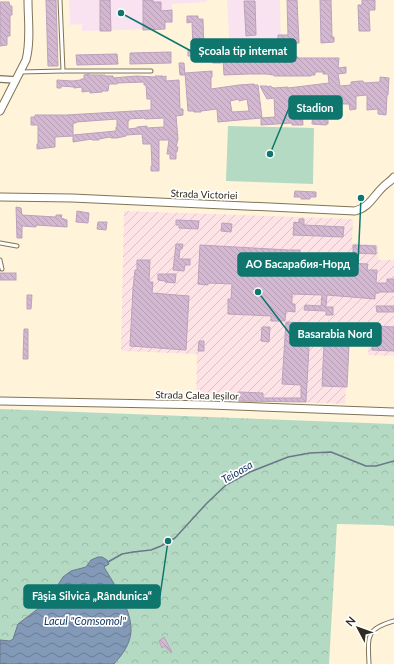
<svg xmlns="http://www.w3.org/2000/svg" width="394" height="664" viewBox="0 0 394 664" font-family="Lato,sans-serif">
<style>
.industrial{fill:url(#industrial-furrows)}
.education{fill:#f9e3f1}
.green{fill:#b5dac4}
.forest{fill:url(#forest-crowns)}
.water{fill:url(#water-waves);stroke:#6a7889}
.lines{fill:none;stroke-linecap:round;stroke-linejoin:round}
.stream{stroke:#6a7889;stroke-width:1.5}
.building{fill:url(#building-back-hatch);stroke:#bca1bb;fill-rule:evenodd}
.service-casing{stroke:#807456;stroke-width:5}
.minor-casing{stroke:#807456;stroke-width:8}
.tertiary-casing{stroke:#807456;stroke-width:9}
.service{stroke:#fff;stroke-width:3}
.minor{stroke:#fff;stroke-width:5.5}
.tertiary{stroke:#fff;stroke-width:7}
.labels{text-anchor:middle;stroke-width:3.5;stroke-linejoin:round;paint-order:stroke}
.street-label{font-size:10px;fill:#312c1f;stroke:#fff}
.water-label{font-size:11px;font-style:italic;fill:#183962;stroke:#fff}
.leader{fill:none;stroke:#0f766e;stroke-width:1.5}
.callout-dot{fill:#0f766e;stroke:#fff;stroke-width:1.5}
.callout{fill:#0f766e;stroke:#0f766e;stroke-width:1.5}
.callout-label{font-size:11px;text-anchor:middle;font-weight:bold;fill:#fff}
</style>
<defs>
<pattern id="industrial-furrows" width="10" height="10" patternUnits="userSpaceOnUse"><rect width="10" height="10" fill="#fee3e6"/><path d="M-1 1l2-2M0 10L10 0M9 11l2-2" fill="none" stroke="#dac3c5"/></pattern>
<pattern id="forest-crowns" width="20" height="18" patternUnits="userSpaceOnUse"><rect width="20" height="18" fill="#b5dac4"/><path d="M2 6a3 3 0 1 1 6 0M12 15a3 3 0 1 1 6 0" fill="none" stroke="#9cbba8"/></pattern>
<pattern id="water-waves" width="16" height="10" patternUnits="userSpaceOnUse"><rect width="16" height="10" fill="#8299b7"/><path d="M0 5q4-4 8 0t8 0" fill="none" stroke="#6b7d94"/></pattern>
<pattern id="building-back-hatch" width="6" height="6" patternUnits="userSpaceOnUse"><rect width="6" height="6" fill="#d4b8d2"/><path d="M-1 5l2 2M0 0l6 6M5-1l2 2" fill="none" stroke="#b69eb4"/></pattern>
</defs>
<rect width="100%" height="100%" fill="#fff4d9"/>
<polygon class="industrial" points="124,211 353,219 352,243 378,245 378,260 394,260 394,356 368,355 370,326 350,325 345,404 196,398 197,354 121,351"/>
<g class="education">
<polygon points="69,0 207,0 207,2 172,4 173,23 157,23 157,29 82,31 82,24 70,25"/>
<polygon points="227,0 280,0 281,46 264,47 263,52 230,53"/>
</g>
<polygon class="green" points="228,126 314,128 313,184 226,181"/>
<path class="forest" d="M0,409l394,15v102l-11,-1 -46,-1 -8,140h-215c6,-7 12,-14 15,-23 9,-22 -14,-55 -25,-74l3,-7 -6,-3h-3l-7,3 -5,7 -15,4 -8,6 -9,14 -15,17 -21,16 -5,15 -3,2 -10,-1z"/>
<path class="water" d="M98,557h4l5,3 2,4 -5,3c11,19 34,51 25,74 -3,9 -9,16 -15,23h-114v-24l10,1 3,-2 5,-15 21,-16 15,-17 9,-14 8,-6 15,-4 5,-7z"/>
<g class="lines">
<polyline class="stream" points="108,562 122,554 133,552 151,550 161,546 175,538 207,503 226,485 250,472 288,457 310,453 331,452 366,466 376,466 394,461"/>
</g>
<g class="building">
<polygon points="46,0 56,0 58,66 48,66"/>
<polygon points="100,0 110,0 111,31 100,31"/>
<polygon points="143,0 153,0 153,2 161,2 161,11 172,10 172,22 165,22 165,29 143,30"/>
<polygon points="287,0 297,0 299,43 278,43 278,35 288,35"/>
<polygon points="320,0 331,0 332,37 334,37 334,42 321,43"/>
<polygon points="362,0 375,0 375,10 369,10 370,31 359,31 358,5 362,5"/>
<polygon points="244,1 255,1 256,35 246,36"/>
<polygon points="0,2 9,2 10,6 12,6 12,15 10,15 10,36 7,36 7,45 0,46"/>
<polygon points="187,16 198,16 198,19 203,19 204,53 199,53 199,56 188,56 188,50 193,50 192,22 187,23"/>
<path d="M279,46v12l11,1v-2h8v1h41l-1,10 8,-1v6l-8,1 2,12 11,-1v-3l9,-1h3l1,2 16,-1v-5l9,1 -1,17h-1l-1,20 -8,-1v-5l-11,1v-15l-11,1v13l-6,1 -1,-6h-8l1,12 -14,1v7h-2v1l-14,-1 1,-14 -11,1 1,14h-11v-2l-31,2v-7l-43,4 -1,-13 -16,2v1h-7v-1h-6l-3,-38 27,-2v6h-1v12l28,-4 15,-1v1h4l4,33h-1l14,-1 -1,-19 -7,1 -7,-13h7v1l4,-1v1l3,1 14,-1v1l41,-5 -1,-9h-5v-2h-8v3h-4v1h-37v-1l-8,-1h-18l-24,1 -1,-15h16v-1h7v-11h8v2h10v-3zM239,99v2l8,-2 2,12 -17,1 -2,-11z"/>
<polygon points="171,52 171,63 130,64 130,53"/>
<polygon points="117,54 118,64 77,65 76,55"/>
<rect x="213" y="57" width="8" height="6"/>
<polygon points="179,63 184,63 185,75 180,75"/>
<path d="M89,74v1h16v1h8v2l23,-2 19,1v-1h8v1l3,-1v5l13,-1 1,29h3v6l-7,1 2,23 -2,8h2l-1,5h-1v7h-6v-5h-3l2,-14h-10v31h-8v-5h1l-1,-22h-8l-1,-10 -16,1v1l-9,2h-6l-1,-1 -11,2v1h-7v-1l-19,3v-6l-18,1v10l-18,2v-5h1v-19h-7v-8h4v-2h31l85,-5v-11h-4l-1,-14h-2v-3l-27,1v1h-8l-1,7h-6v1l-12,1v-2l-8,1v-5l-8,1v-1l-13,-1v2h-4v-8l15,1 9,-1v-1h3v-4zM144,118l1,1 19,-1v9l-17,1v-2l-10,1v1l-9,1v-8h1v-2zM117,119v8h-1v4l-43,4v-12h3v-1z"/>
<polygon points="295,191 316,192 316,197 310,197 310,199 301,199 301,197 294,197"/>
<polygon points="16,207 21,208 22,215 56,217 56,215 62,215 61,218 67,220 67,227 36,225 36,227 22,226 22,238 17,238"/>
<polygon points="77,211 89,213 88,223 76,222"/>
<polygon points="299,219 304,219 304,225 344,227 343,237 293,235 294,222 299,223"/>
<polygon points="176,220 199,221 198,229 179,228 179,225 176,225"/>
<polygon points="98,222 107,222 106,230 97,229"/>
<polygon points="222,223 232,224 231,232 221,231"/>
<polygon points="176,244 183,244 182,249 180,249 179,259 190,259 190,265 185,265 184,271 173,270"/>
<polygon points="200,245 289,250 300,250 300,257 302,257 301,268 329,269 329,267 348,269 348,263 368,264 367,270 377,270 376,283 387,283 387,279 394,279 394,292 379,292 379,293 375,293 375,299 327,295 326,306 326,307 333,307 333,315 326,315 326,311 304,310 305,305 321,306 322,295 292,294 292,304 295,304 295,312 286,311 285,321 271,321 271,316 228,314 228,299 231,299 232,284 208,283 208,285 198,284"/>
<polygon points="353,245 376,246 376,254 353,253"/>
<polygon points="137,260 150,260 149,282 153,282 152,293 189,296 186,350 130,346 133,288 135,270 137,270"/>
<rect x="0" y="273" width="16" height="7"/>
<polygon points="158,274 176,274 175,283 165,282 165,281 158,280"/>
<polygon points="27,295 32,295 31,309 27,309"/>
<polygon points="376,306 394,306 394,312 377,312"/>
<polygon points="286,322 309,323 309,328 310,328 306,402 239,401 239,392 263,393 263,398 301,398 301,385 282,384"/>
<polygon points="325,324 350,325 347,387 322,386"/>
<polygon points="373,326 394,327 394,351 372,350"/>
<polygon points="262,327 270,327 269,342 261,341"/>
<polygon points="24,329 28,329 28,359 23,359"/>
<polygon points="199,341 204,341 204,351 198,351"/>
<polygon points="164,637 172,652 171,653 165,646 162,648 159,641"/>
</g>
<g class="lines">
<g class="service-casing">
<g id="service">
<polyline points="60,0 63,71 151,71"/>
<polyline points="20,72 63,71"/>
<polyline points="0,243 17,246"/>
<polyline points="0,260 2,269"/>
<path d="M369,664c-1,-27 -4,-35 25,-43"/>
</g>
</g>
<g class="minor-casing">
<polyline id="minor" points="0,79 16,80"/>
</g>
<g class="tertiary-casing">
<g id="tertiary">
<path d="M0,111l26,-51c5,-19 2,-40 2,-60"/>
<path d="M0,197l72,1 283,13c15,-4 18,-15 29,-25 3,-3 7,-5 10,-9"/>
<polyline points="0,401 210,405 394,412"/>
</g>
</g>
<use href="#service" class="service"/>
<use href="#minor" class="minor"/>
<use href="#tertiary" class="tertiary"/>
</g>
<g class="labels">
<g class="street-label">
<text transform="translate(204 194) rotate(2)" y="4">Strada Victoriei</text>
<text transform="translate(197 395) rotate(1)" y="4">Strada Calea Ieșilor</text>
</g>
<g class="water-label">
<text transform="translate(237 472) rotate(-30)" y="4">Teioasa</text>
<text x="85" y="625">Lacul "Comsomol"</text>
</g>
</g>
<path class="leader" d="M121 13L191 51M270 154L289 108M361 198L358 264M258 292L290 334M168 541L160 596"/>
<g class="callout-dot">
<circle cx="121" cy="13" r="4"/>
<circle cx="270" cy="154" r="4"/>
<circle cx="361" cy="198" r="4"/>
<circle cx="258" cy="292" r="4"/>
<circle cx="168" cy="541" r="4"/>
</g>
<g class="callout">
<rect x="191" y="39" width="105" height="23" rx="4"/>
<rect x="289" y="96" width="53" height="23" rx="4"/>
<rect x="238" y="253" width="120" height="23" rx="4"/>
<rect x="290" y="323" width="91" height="23" rx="4"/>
<rect x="24" y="585" width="136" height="23" rx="4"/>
</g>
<g class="callout-label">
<text x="243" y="55">Școala tip internat</text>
<text x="315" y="112">Stadion</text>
<text x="298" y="268">АО Басарабия-Норд</text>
<text x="335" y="338">Basarabia Nord</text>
<text x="92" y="600">Fâşia Silvică „Rândunica“</text>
</g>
<g transform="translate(358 628) rotate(311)" stroke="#ffffff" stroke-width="3" paint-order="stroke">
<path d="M0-3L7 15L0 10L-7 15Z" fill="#312c1f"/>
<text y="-6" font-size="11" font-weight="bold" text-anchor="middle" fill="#312c1f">N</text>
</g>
</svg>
